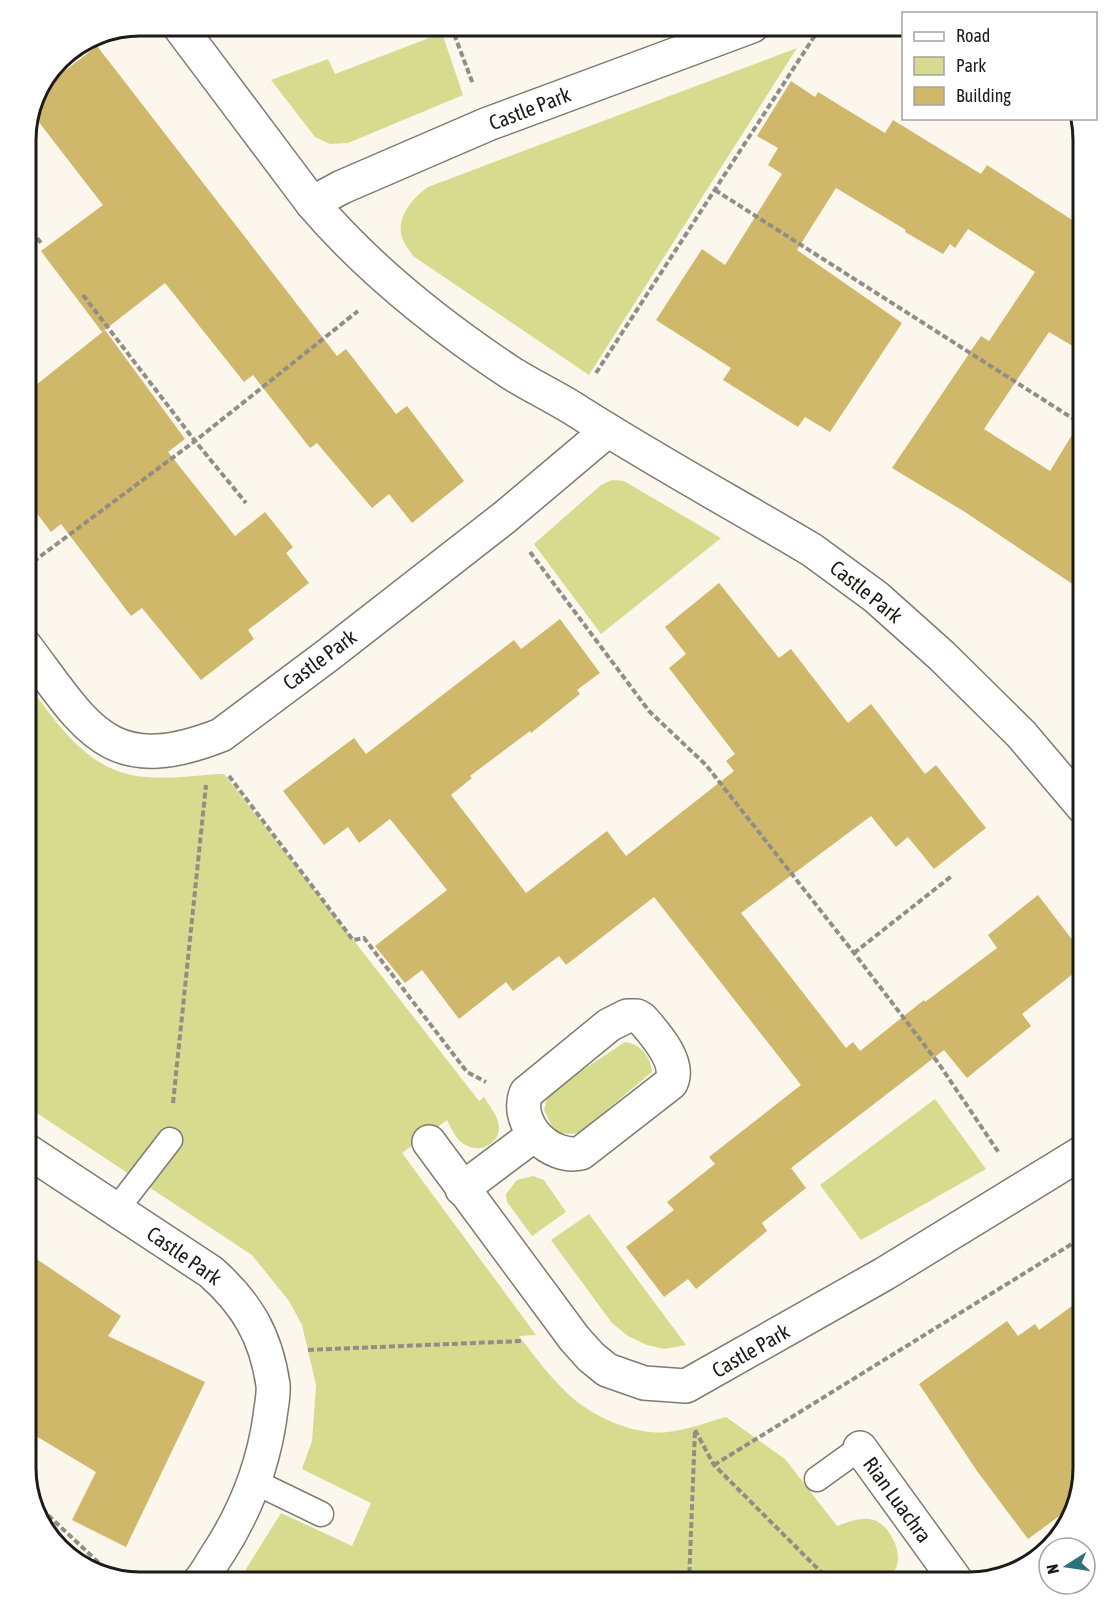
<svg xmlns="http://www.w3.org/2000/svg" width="1109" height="1608" font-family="'Asap Condensed',sans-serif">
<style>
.green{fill:#d6db8d}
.building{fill:#d0b86b}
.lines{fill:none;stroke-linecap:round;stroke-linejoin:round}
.service-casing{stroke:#7e7b71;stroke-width:27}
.minor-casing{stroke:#7e7b71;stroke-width:36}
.path{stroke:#918e87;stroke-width:4;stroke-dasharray:6 3;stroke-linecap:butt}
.service{stroke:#fff;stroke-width:24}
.minor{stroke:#fff;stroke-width:33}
.labels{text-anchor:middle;stroke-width:4.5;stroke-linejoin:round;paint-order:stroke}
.street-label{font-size:21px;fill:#1d1b18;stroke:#fff}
.rim{fill:none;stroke:#1d1b18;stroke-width:3}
</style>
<rect width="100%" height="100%" fill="#fbf7ec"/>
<g class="green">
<path d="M 442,33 L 463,95 L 348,143 L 330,144 L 315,137 L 271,80 L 328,59 L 335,74 Z"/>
<path d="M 797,48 L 589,375 L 413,256 C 410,251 405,245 403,240 C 394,220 412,198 428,187 Z"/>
<path d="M 612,480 L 624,481 L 721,538 L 601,634 L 534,544 L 601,485 Z"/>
<path d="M 26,682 C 55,720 82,764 131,775 C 161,781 195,775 224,774 L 479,1101 L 484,1097 C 490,1107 498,1116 499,1127 C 500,1142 481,1153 468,1146 C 457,1142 452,1130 447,1120 L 402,1153 L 536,1335 L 519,1336 C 535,1357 551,1378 570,1396 C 594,1417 635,1436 668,1432 C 687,1430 707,1422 726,1417 L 785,1459 L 837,1526 C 848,1522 862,1516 874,1520 C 890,1526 903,1552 896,1568 C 893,1573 887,1578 884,1582 L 238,1582 L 281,1513 L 352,1546 L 371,1503 L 302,1469 L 312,1441 L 316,1385 L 302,1325 L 289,1301 L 252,1255 L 26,1106 Z"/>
<path d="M 625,1042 C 640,1044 651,1056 652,1072 L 579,1133 C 555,1136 554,1130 544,1110 L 547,1098 L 554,1089 Z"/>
<path d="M 935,1099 L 986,1169 L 861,1240 L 820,1185 Z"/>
<path d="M 533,1176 L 544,1180 L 566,1212 L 532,1236 L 507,1202 L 506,1194 L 517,1180 Z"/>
<path d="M 589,1214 L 686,1345 L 664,1349 L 647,1345 L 628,1336 L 612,1323 L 551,1240 Z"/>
</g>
<g class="building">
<path d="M 97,46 L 337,356 L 346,349 L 396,414 L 407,406 L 464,481 L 412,523 L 389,494 L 372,508 L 317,443 L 310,448 L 253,375 L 244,382 L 165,283 L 102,332 L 41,251 L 103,205 L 31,112 L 36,93 Z"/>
<path d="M 791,81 L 815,97 L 818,92 L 885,133 L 893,120 L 981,174 L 987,165 L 1083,227 L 1083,352 L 1049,332 L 984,429 L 1050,471 L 1083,417 L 1083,591 L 965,512 L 892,468 L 981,336 L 989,341 L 1035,272 L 968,229 L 955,248 L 950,244 L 943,254 L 905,232 L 906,230 L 836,188 L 797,250 L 902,323 L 830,432 L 805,417 L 798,427 L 723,380 L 731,368 L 656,320 L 702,249 L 725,265 L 782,174 L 768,165 L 778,148 L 757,136 Z"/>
<path d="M 105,330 L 185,439 L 168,452 L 235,536 L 265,512 L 293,547 L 286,553 L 309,583 L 248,630 L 254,639 L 201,680 L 142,608 L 131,616 L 61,524 L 51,532 L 26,499 L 26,393 Z"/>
<path d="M 719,583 L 779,658 L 791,649 L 848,723 L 871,704 L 925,774 L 936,765 L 986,828 L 934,869 L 908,837 L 896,847 L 871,816 L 741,913 L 846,1048 L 853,1042 L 860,1051 L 924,1000 L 925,1002 L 997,948 L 988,935 L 1038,895 L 1083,954 L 1083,966 L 1022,1014 L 1031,1026 L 967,1078 L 944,1050 L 791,1168 L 806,1188 L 762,1223 L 767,1231 L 696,1289 L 688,1279 L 664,1297 L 626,1247 L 674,1210 L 667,1202 L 715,1164 L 709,1157 L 801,1085 L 654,897 L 566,965 L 559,956 L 513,991 L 506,982 L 459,1019 L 422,970 L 405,983 L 375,946 L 447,890 L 390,819 L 359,843 L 348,827 L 324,845 L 283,791 L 354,738 L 366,754 L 514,640 L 521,649 L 560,619 L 600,673 L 577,690 L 580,694 L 531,733 L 530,731 L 470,776 L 472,778 L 451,795 L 526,893 L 607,831 L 626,856 L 734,771 L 726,761 L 735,754 L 669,668 L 686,654 L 665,627 Z"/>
<path d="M 26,1252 L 121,1316 L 108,1336 L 205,1382 L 126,1547 L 72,1520 L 96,1472 L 26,1430 Z"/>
<path d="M 1083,1298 L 1083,1469 L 1073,1506 L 1028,1539 L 977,1471 L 919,1384 L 1007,1321 L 1018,1336 L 1035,1324 L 1039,1330 Z"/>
</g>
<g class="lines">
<g class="service-casing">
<g id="service">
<path d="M 116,1210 L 170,1140"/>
<path d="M 817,1479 L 860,1448"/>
<path d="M 255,1482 L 321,1514"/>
</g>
</g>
<g class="minor-casing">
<g id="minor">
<path d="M 179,26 L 312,203 C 369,270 437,324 511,373 C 532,386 553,396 574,409 C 652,459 733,503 812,550 L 876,597 L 942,656 L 1021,734 L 1083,807"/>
<path d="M 312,203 L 342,187 L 488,124 L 752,26"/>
<path d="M 26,647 C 87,728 109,779 221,735 L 328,655 L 505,517 L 607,431"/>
<path d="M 627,1016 L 637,1016 L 642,1019 C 655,1034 681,1062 671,1083 L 581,1153 C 551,1160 514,1125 526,1093 L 609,1025 Z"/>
<path d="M 429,1142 L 574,1338 L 591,1357 L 607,1370 L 644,1383 L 686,1386 L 884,1274 L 1083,1152"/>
<path d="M 26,1150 L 211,1272 C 247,1304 266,1336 273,1385 C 274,1395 271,1407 270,1417 C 263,1466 246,1510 219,1552 C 212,1562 207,1573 199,1582"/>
<path d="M 462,1189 L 534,1135"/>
<path d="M 860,1448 L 957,1582"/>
</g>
</g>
<g class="path">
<path d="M 451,26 L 473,84"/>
<path d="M 57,63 L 74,50"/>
<path d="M 715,190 L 1083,425"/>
<path d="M 26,224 L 41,243"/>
<path d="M 83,295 L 195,441 L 246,503"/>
<path d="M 596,373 L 821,26"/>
<path d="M 530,552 L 649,711 L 706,765 L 854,953 L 939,1064 L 999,1153"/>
<path d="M 26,567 L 195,441 L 358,311"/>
<path d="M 229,776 L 353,940 L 364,938 L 467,1072 L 486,1082"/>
<path d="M 854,953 L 953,875"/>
<path d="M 173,1103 L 206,785"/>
<path d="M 308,1350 L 523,1341"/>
<path d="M 26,1419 L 34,1408"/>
<path d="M 695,1430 L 714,1465 L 831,1582"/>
<path d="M 714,1465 L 1083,1237"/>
<path d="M 35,1503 L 113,1576"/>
<path d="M 689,1582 L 695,1431"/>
</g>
<use href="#service" class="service"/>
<use href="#minor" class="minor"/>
</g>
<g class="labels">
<g class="street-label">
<text transform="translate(530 109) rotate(-21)" y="7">Castle Park</text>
<text transform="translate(866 592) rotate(39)" y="7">Castle Park</text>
<text transform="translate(320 660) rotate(-37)" y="7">Castle Park</text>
<text transform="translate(184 1256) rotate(35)" y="7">Castle Park</text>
<text transform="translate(751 1351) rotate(-30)" y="7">Castle Park</text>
<text transform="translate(897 1500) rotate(54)" y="7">Rian Luachra</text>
</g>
</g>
<path d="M0 0H1109V1608H0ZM140 36H969A104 104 0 0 1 1073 140V1468A104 104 0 0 1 969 1572H140A104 104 0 0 1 36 1468V140A104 104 0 0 1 140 36Z" fill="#fff" fill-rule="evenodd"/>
<path class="rim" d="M140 36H969A104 104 0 0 1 1073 140V1468A104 104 0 0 1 969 1572H140A104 104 0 0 1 36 1468V140A104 104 0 0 1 140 36Z"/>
<rect x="902" y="12" width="195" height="108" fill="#ffffff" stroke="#a5a4a3" stroke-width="1.5"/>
<rect x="914" y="32" width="30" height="9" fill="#ffffff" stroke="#a5a4a3" stroke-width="1.5"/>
<text x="956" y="42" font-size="18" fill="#1d1b18">Road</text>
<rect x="914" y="57" width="30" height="18" fill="#d6db8d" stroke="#a5a4a3" stroke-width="1.5"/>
<text x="956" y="72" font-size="18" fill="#1d1b18">Park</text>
<rect x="914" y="87" width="30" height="18" fill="#d0b86b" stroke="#a5a4a3" stroke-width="1.5"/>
<text x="956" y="102" font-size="18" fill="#1d1b18">Building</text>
<g transform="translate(1067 1566) rotate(258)"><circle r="28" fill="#ffffff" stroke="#a5a4a3" stroke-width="1.5"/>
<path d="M0-4.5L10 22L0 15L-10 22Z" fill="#2c737e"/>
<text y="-9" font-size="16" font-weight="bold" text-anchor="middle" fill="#1d1b18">N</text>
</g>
</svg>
